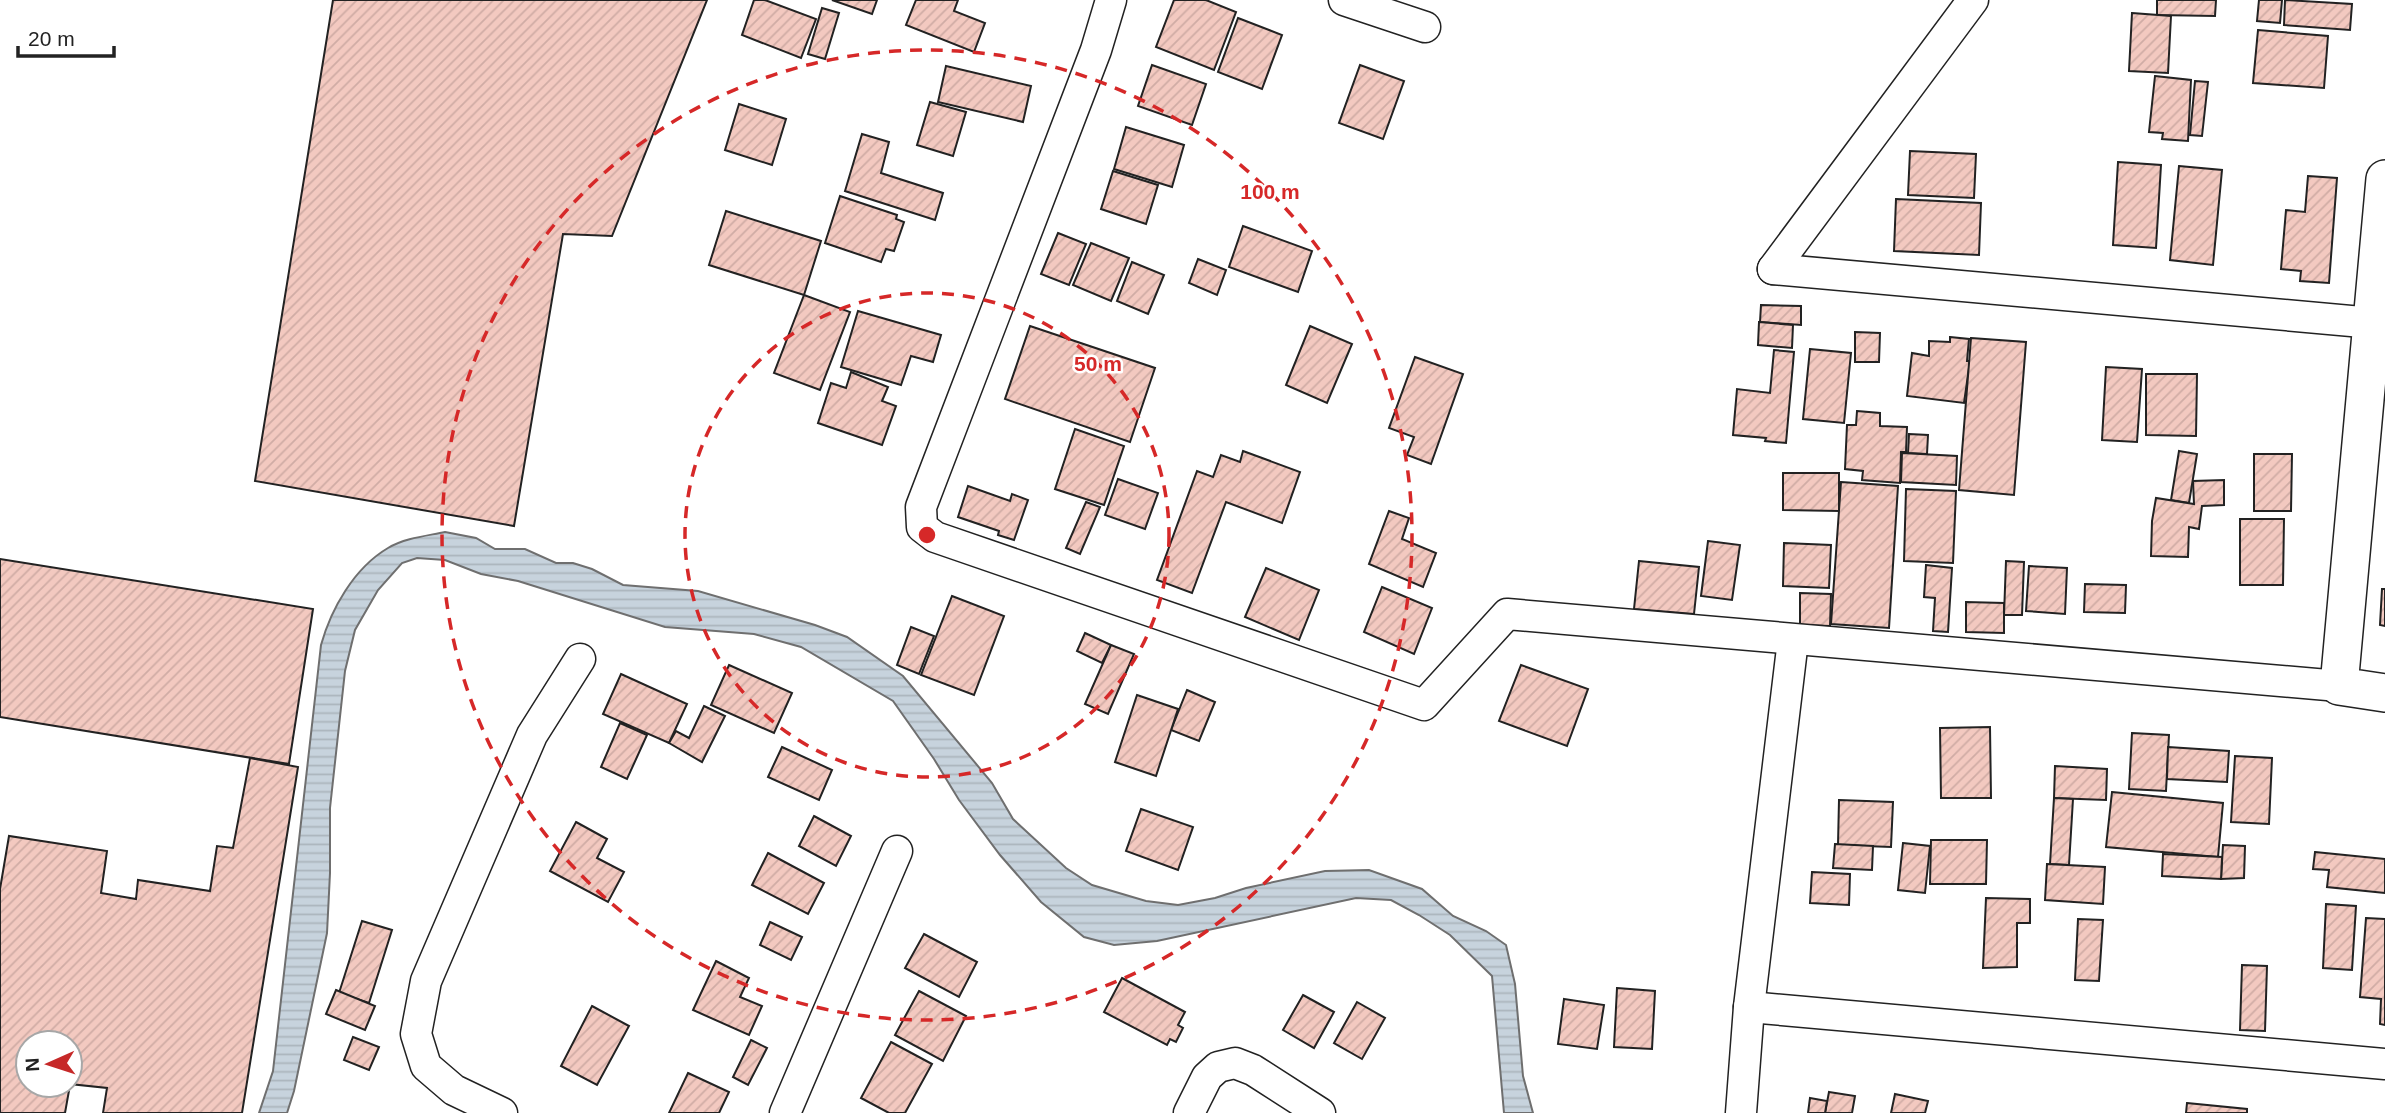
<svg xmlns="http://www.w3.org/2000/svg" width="2385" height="1113" font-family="Arial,sans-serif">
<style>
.water{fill:url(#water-rules);stroke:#6f6f6f;stroke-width:2}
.building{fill:url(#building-hatch);stroke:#222;stroke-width:2}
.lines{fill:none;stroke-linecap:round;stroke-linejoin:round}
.minor-casing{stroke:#222;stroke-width:33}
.tertiary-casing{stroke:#222;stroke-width:40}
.minor{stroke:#fff;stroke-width:30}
.tertiary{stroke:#fff;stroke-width:37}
.ring{fill:none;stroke:#d62828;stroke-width:3.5;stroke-dasharray:12 9}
.centre{fill:#d62828;stroke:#fff;stroke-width:3.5}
.ring-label{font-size:21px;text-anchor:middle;font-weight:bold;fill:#d62828;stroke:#fff;stroke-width:5;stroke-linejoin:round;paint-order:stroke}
</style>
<defs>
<pattern id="water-rules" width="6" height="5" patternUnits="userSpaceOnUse" patternTransform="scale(1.75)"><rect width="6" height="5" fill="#c7d3dd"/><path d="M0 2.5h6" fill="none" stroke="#abb5bd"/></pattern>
<pattern id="building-hatch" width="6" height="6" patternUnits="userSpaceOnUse" patternTransform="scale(1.75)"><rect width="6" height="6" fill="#f3c9c0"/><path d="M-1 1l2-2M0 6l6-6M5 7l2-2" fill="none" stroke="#d0aca5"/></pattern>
</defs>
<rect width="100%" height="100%" fill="#fff"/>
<path class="water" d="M 445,532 L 476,538 L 495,549 L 525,549 L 556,563 L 573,563 L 592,569 L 623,585 L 698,591 L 815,625 L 847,637 L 903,676 L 992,783 L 1013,819 L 1066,868 L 1092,885 L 1146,901 L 1178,905 L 1215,898 L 1246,888 L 1325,871 L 1369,870 L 1422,889 L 1453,916 L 1486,931 L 1506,945 L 1515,984 L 1523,1076 L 1533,1113 L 1504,1113 L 1492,976 L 1450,935 L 1419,915 L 1391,900 L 1356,898 L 1157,941 L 1114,945 L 1084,937 L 1041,902 L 1000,855 L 959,800 L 934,759 L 893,701 L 801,647 L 754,634 L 665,627 L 518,581 L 481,574 L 445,560 L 417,558 L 402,563 L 378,590 L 355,630 L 345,671 L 330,808 L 330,873 L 327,933 L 294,1091 L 287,1113 L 259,1113 L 273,1071 L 321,645 C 331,609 354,568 388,548 C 405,538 426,536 445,532 Z"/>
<g class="building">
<path d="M 333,0 L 707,0 L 612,236 L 563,234 L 514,526 L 255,481 Z"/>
<path d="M 754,0 L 765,0 L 816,19 L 801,58 L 742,35 Z"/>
<path d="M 832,0 L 877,0 L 872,14 Z"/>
<path d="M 916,0 L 958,0 L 954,11 L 985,23 L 974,52 L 906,25 Z"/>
<path d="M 1174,0 L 1206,0 L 1236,12 L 1214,70 L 1156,47 Z"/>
<path d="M 2157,0 L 2216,0 L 2215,16 L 2157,15 Z"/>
<path d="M 2259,0 L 2282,0 L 2280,23 L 2257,21 Z"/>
<path d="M 2285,0 L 2352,4 L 2350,30 L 2284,25 Z"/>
<path d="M 822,8 L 839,13 L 825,59 L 808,54 Z"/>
<path d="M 2132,13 L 2171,16 L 2168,73 L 2129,71 Z"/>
<path d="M 1238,18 L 1282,35 L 1262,89 L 1218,72 Z"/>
<path d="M 2258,30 L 2328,36 L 2324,88 L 2253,83 Z"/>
<path d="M 1152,65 L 1206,84 L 1192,125 L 1138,106 Z"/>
<path d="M 1360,65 L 1404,81 L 1383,139 L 1339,123 Z"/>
<path d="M 946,66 L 1031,86 L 1023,122 L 938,102 Z"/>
<path d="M 2155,76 L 2191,80 L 2188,141 L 2162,139 L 2163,133 L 2149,132 Z"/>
<path d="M 2195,81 L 2208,82 L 2202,136 L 2190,135 Z"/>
<path d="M 930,102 L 966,112 L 953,156 L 917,145 Z"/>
<path d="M 739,104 L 786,119 L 772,165 L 725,150 Z"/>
<path d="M 1126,127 L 1184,145 L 1172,187 L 1114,169 Z"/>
<path d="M 862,134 L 889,142 L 881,173 L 943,193 L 935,220 L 845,191 Z"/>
<path d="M 1910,151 L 1976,154 L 1974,198 L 1908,195 Z"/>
<path d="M 2118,162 L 2161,165 L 2156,248 L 2113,245 Z"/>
<path d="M 2179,166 L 2222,170 L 2213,265 L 2170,260 Z"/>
<path d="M 1113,171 L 1158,185 L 1146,224 L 1101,209 Z"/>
<path d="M 2308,176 L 2337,178 L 2329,283 L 2300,281 L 2301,271 L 2281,269 L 2286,210 L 2305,212 Z"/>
<path d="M 840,196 L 897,215 L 896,219 L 904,222 L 894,251 L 886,249 L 881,262 L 825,243 Z"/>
<path d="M 1896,199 L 1981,203 L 1979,255 L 1894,251 Z"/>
<path d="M 726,211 L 821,241 L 804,295 L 709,265 Z"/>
<path d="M 1243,226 L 1312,251 L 1298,292 L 1229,267 Z"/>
<path d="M 1058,233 L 1086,244 L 1069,285 L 1041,274 Z"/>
<path d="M 1091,243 L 1129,258 L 1111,301 L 1073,285 Z"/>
<path d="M 1198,259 L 1226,270 L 1217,295 L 1189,283 Z"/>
<path d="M 1132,262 L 1164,275 L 1148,314 L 1117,301 Z"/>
<path d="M 804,295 L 850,312 L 820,390 L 774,373 Z"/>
<path d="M 1761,305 L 1801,306 L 1801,325 L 1760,322 Z"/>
<path d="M 858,311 L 941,335 L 933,362 L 911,356 L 901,385 L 841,367 Z"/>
<path d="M 1759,322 L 1793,325 L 1792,348 L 1758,345 Z"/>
<path d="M 1030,326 L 1155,368 L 1130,442 L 1005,399 Z"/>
<path d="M 1310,326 L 1352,344 L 1327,403 L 1286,385 Z"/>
<path d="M 1855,332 L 1880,333 L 1879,362 L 1855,362 Z"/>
<path d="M 1950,337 L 1969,339 L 1967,361 L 1970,361 L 1964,403 L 1907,396 L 1912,353 L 1929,356 L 1929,341 L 1950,342 Z"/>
<path d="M 1971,338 L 2026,342 L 2014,495 L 1959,490 Z"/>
<path d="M 1810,349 L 1851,353 L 1844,423 L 1803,419 Z"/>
<path d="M 1774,350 L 1794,352 L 1786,443 L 1765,441 L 1766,438 L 1733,435 L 1737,389 L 1770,393 Z"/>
<path d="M 1415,357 L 1463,374 L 1431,464 L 1407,455 L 1414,437 L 1389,428 Z"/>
<path d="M 2106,367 L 2142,369 L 2137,442 L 2102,440 Z"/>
<path d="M 851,372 L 888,387 L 882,401 L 896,406 L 882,445 L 818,423 L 831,383 L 846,388 Z"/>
<path d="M 2146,374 L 2197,374 L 2196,436 L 2146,435 Z"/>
<path d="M 1857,411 L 1880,413 L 1880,426 L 1907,427 L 1906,452 L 1901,452 L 1900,483 L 1862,480 L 1863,471 L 1845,469 L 1847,425 L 1856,425 Z"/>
<path d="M 1075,429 L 1124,446 L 1104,505 L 1055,489 Z"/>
<path d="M 1909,434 L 1928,435 L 1927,454 L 1908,453 Z"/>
<path d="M 1243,451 L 1300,472 L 1282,523 L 1226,502 L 1192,593 L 1157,580 L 1197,471 L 1213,477 L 1221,455 L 1240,462 Z"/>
<path d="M 2179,451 L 2197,454 L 2189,503 L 2171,500 Z"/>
<path d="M 1902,453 L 1957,456 L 1956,485 L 1901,482 Z"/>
<path d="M 2254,454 L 2292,454 L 2291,511 L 2254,511 Z"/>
<path d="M 1783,473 L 1839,473 L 1839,511 L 1783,510 Z"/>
<path d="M 1118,479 L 1158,493 L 1145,529 L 1105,515 Z"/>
<path d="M 2224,480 L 2224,505 L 2202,506 L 2199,529 L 2189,527 L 2188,557 L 2151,556 L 2152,521 L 2156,498 L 2194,504 L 2193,481 Z"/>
<path d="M 1841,482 L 1898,486 L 1889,628 L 1831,624 Z"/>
<path d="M 968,486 L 1010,501 L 1012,494 L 1028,500 L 1014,540 L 998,535 L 999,531 L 958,517 Z"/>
<path d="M 1906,489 L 1956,491 L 1953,563 L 1904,561 Z"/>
<path d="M 1086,502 L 1100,507 L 1080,554 L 1066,548 Z"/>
<path d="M 1389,511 L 1409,518 L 1402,539 L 1436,553 L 1423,587 L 1369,564 Z"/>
<path d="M 2240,519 L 2284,519 L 2283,585 L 2240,585 Z"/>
<path d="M 1708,541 L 1740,545 L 1732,600 L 1701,596 Z"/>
<path d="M 1784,543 L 1831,545 L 1829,588 L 1783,586 Z"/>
<path d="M 0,559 L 313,609 L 289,764 L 0,717 Z"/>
<path d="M 1639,561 L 1699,567 L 1694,614 L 1634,609 Z"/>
<path d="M 2006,561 L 2024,562 L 2022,615 L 2004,615 Z"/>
<path d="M 1926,565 L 1952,568 L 1948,632 L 1933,631 L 1935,598 L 1924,597 Z"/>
<path d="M 2029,566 L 2067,568 L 2065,614 L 2026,611 Z"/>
<path d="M 1266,568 L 1319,590 L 1299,640 L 1245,617 Z"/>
<path d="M 2085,584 L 2126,585 L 2125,613 L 2084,612 Z"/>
<path d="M 1382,587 L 1432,608 L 1414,654 L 1364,632 Z"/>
<path d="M 2382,589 L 2385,589 L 2385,626 L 2380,625 Z"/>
<path d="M 1800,593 L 1831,594 L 1830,626 L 1800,625 Z"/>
<path d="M 952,596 L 1004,616 L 974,695 L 921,675 Z"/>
<path d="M 1966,602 L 2004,603 L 2004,633 L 1966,632 Z"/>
<path d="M 911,627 L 934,636 L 919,674 L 897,665 Z"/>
<path d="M 1085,633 L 1111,645 L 1102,663 L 1077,651 Z"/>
<path d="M 1111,645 L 1134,654 L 1108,714 L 1085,704 Z"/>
<path d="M 729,665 L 792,693 L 774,733 L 711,705 Z"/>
<path d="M 1521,665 L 1588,689 L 1567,746 L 1499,721 Z"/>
<path d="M 621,674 L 687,704 L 669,743 L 603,714 Z"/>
<path d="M 1187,690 L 1215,702 L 1199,741 L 1171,730 Z"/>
<path d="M 1137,695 L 1178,709 L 1156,776 L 1115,762 Z"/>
<path d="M 704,706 L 725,716 L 702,762 L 669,743 L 676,731 L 689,738 Z"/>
<path d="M 620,723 L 647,735 L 627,779 L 601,767 Z"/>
<path d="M 1990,727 L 1991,798 L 1941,798 L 1940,728 Z"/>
<path d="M 2132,733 L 2169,735 L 2166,791 L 2129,789 Z"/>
<path d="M 782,747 L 832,770 L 819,800 L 768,777 Z"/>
<path d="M 2168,747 L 2229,751 L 2227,782 L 2167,779 Z"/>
<path d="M 2235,756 L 2272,758 L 2269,824 L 2231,822 Z"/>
<path d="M 250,758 L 298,767 L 242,1113 L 103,1113 L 107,1088 L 70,1084 L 70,1043 L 28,1043 L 28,1085 L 70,1085 L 65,1113 L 0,1113 L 0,889 L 9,836 L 107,851 L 101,893 L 136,899 L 138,880 L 210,891 L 217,846 L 233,848 Z"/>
<path d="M 2055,766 L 2107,769 L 2106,800 L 2054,798 Z"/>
<path d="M 2112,792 L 2223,803 L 2218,857 L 2106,847 Z"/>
<path d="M 2054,798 L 2073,799 L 2069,865 L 2050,864 Z"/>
<path d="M 1839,800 L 1893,802 L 1891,847 L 1838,845 Z"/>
<path d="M 1141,809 L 1193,827 L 1178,870 L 1126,851 Z"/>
<path d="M 814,816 L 851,836 L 836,866 L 799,846 Z"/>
<path d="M 576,822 L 607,839 L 597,858 L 624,872 L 608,902 L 550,871 Z"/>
<path d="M 1931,840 L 1987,840 L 1986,884 L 1930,884 Z"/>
<path d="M 1903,843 L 1930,846 L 1925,893 L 1898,890 Z"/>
<path d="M 1835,844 L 1873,846 L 1872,870 L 1833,868 Z"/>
<path d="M 2223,845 L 2245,846 L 2244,878 L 2221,879 Z"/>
<path d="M 2315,852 L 2385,859 L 2385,893 L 2327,887 L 2329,870 L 2313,869 Z"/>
<path d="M 768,853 L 824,883 L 808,914 L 752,885 Z"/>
<path d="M 2163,854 L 2222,857 L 2221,879 L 2162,876 Z"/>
<path d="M 2047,864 L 2105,867 L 2103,904 L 2045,900 Z"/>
<path d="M 1812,872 L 1850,874 L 1849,905 L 1810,903 Z"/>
<path d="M 1986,898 L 2030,899 L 2030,923 L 2017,923 L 2017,967 L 1983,968 Z"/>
<path d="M 2326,904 L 2356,906 L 2352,970 L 2323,968 Z"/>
<path d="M 2366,918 L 2385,919 L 2385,1025 L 2380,1024 L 2381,999 L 2360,997 Z"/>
<path d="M 2078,919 L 2103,920 L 2099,981 L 2075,980 Z"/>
<path d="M 362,921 L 392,930 L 369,1003 L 339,993 Z"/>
<path d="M 770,922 L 802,937 L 791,960 L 760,945 Z"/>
<path d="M 924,934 L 977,962 L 959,997 L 905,968 Z"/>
<path d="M 716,961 L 749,978 L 740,997 L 762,1006 L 749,1035 L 693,1010 Z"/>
<path d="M 2242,965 L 2267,966 L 2265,1031 L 2240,1030 Z"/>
<path d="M 1122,978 L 1185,1012 L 1178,1025 L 1183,1028 L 1176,1042 L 1170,1039 L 1167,1045 L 1104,1012 Z"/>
<path d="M 1617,988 L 1655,991 L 1652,1049 L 1614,1047 Z"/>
<path d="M 336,990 L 375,1006 L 365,1030 L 326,1014 Z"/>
<path d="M 919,991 L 966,1016 L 943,1061 L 895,1035 Z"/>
<path d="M 1303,995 L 1334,1012 L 1314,1048 L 1283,1030 Z"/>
<path d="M 1564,999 L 1604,1005 L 1597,1049 L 1558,1044 Z"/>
<path d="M 1357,1002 L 1385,1018 L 1362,1059 L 1334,1043 Z"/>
<path d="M 592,1006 L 629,1026 L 597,1085 L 561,1066 Z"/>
<path d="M 353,1037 L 379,1047 L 369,1070 L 344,1060 Z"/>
<path d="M 751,1040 L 767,1048 L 748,1085 L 733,1077 Z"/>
<path d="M 891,1042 L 932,1064 L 905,1113 L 889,1113 L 861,1098 Z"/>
<path d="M 688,1073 L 729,1092 L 719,1113 L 669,1113 Z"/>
<path d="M 1829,1092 L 1855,1096 L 1852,1113 L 1825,1113 Z"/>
<path d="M 1895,1094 L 1928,1101 L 1925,1113 L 1891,1113 Z"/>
<path d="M 1810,1098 L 1827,1101 L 1825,1113 L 1808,1113 Z"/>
<path d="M 2187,1103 L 2247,1109 L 2247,1113 L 2186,1113 Z"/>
</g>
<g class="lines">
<g class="minor-casing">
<g id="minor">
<path d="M 1111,0 L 1096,50 L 921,507 L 922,527 L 935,537 L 1424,705 L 1507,614 L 2339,686"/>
<path d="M 1344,0 L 1425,27"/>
<path d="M 1773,269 L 2385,324"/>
<path d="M 1773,269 L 1973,0"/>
<path d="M 1749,1007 L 2385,1064"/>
<path d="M 502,1113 L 454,1090 L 426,1066 L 416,1034 L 426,981 L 532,735 L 580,659"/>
<path d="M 785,1113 L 897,851"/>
<path d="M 1189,1113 L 1207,1077 L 1218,1067 L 1235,1063 L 1253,1070 L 1320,1113"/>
<path d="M 1741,1113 L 1749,1007 L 1793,640"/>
</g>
</g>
<g class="tertiary-casing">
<path id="tertiary" d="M 2385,179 L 2339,686 L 2385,693"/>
</g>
<use href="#minor" class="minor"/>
<use href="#tertiary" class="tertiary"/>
</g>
<g class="ring">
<circle cx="927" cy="535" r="242"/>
<circle cx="927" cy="535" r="485"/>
</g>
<circle cx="927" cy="535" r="10" class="centre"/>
<g class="ring-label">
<text x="1270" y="199">100 m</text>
<text x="1098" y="371">50 m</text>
</g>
<g transform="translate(49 1064) rotate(267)"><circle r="33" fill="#ffffff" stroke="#a7a7a7" stroke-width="2"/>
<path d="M0-5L12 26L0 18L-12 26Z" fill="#c62828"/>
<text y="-10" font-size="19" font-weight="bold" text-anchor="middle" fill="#222222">N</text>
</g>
<path d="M18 46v10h96v-10" fill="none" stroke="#222222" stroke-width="3.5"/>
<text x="28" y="46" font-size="21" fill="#222222" stroke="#ffffff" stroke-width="5" paint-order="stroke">20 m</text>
</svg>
